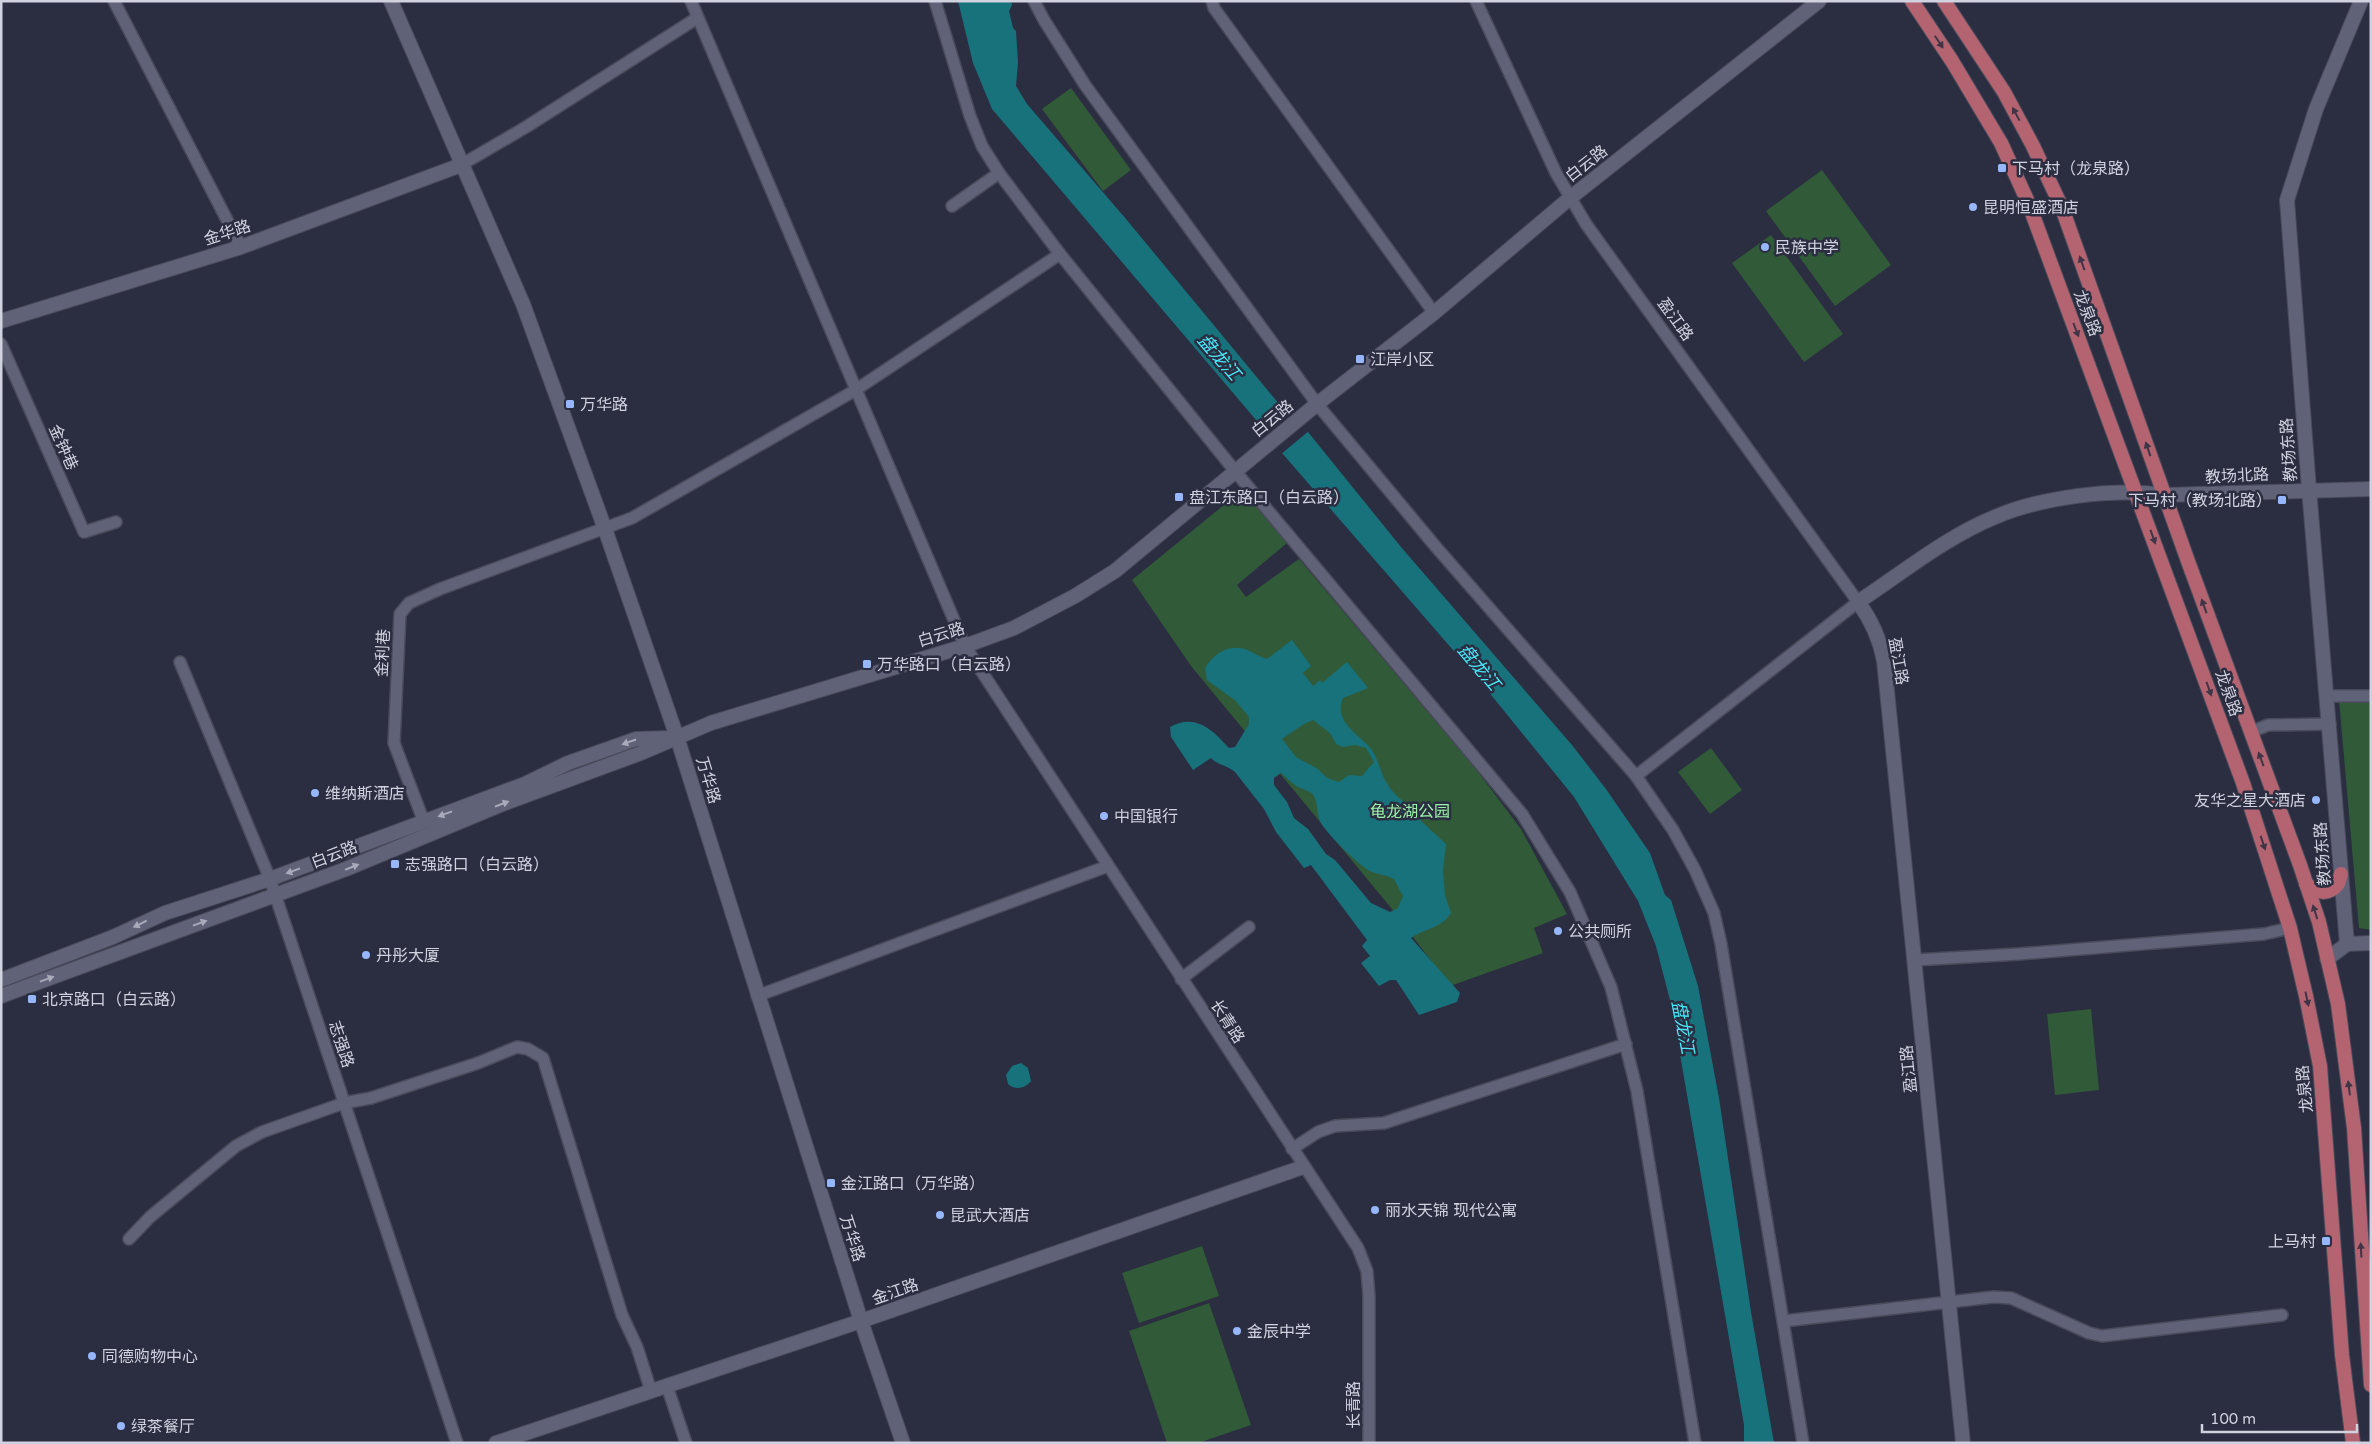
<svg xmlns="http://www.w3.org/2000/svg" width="2372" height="1444" font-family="'Varela Round','Noto Sans SC',sans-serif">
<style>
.green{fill:#315a38}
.water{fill:#17727c;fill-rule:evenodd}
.pier{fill:#2b2d40}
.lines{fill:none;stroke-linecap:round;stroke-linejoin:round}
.minor-casing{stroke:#494a5a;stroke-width:14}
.tertiary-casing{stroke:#494a5a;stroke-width:16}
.secondary-casing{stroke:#494a5a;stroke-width:16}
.primary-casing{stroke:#494a5a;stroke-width:16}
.minor{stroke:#606278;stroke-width:11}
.tertiary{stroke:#606278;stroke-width:14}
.secondary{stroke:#606278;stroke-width:14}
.primary{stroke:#b36470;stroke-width:14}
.oneway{fill:#3f3547}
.oneway2{fill:#a9abbb}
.poi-dot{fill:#96b6fd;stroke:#2b2d40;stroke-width:2}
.labels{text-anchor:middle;stroke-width:5;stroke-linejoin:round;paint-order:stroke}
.street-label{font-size:16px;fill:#d0d2df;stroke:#2b2d40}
.poi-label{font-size:16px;fill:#d0d2df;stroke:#2b2d40;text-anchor:start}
.park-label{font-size:16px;fill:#9af1a8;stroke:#2b2d40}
.water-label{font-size:18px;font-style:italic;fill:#47e8f9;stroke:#2b2d40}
</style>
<rect width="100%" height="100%" fill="#2b2d40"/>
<g class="green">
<path d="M 1071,88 L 1131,170 L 1103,191 L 1042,109 Z"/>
<path d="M 1822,170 L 1891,265 L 1835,306 L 1766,211 Z"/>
<path d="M 1771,235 L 1843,334 L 1804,362 L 1732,263 Z"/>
<path d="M 1252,499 L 1287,543 L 1237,585 L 1246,597 L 1299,559 L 1475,768 L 1521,829 L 1567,914 L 1534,928 L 1543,953 L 1450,986 L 1392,909 L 1191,666 L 1132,580 L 1230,500 Z"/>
<path d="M 2339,700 L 2371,701 L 2371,930 L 2359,928 Z"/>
<path d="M 1711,748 L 1742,790 L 1710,814 L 1678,772 Z"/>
<path d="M 2091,1009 L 2099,1090 L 2055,1095 L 2047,1014 Z"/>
<path d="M 1202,1246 L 1219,1296 L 1139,1323 L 1122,1273 Z"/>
<path d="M 1209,1303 L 1251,1425 L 1198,1443 L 1167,1443 L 1129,1331 Z"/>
</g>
<g class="water">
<path d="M 958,1 L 1011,1 L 1012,5 L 1009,11 L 1013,28 L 1016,31 L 1018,62 L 1016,86 L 1027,104 L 1126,219 L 1284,410 L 1308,432 L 1401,547 L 1572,745 L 1606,789 L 1650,853 L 1665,895 L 1671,900 L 1698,986 L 1719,1098 L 1751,1312 L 1774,1443 L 1744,1443 L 1744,1425 L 1672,1008 L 1656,946 L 1638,901 L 1574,797 L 1479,680 L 1282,453 L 1262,427 L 992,109 L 973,63 Z"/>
<path d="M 1292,640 L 1311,666 L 1303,673 L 1313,686 L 1320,680 L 1322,683 L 1347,662 L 1368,688 L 1343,698 C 1333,722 1358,733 1371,749 C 1377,757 1380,769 1384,778 C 1391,793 1403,802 1417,811 L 1419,819 L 1446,844 L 1443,870 L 1445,895 L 1451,913 C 1441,929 1425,928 1411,938 L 1460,993 L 1457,1002 L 1419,1015 L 1396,980 L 1390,980 L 1379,986 L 1361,963 L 1370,956 L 1362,946 L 1367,940 L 1311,865 L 1304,868 L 1276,832 L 1264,809 L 1235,772 C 1227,765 1217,765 1211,758 L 1193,770 L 1171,737 L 1170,727 C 1195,713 1212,729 1229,748 L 1235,747 L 1249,724 L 1249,717 L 1236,701 L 1207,680 L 1205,668 C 1214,654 1227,644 1245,649 C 1253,652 1259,657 1267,659 ZM 1313,720 L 1330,733 L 1336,744 L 1343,747 L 1355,745 L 1366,748 L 1374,762 L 1362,776 L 1349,775 L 1339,782 L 1327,778 L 1318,769 L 1296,757 L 1282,739 L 1304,724 ZM 1281,773 L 1296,786 L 1312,793 C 1319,803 1316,814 1321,823 C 1328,835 1360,867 1372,872 C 1380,875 1387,875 1394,879 L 1403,896 L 1398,908 L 1390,912 L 1371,903 L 1335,860 L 1326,854 L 1308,829 L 1294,818 L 1287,802 L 1274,785 L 1274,778 Z"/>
<path d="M 1021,1063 L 1028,1068 L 1031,1081 C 1026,1088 1015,1091 1008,1084 L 1006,1075 L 1012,1066 Z"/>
</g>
<path class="pier" d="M 1286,408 L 1310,430 L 1280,455 L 1260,429 Z"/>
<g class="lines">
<g class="minor-casing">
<g id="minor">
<path d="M 114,1 L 241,247"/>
<path d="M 691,1 L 965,646 L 1358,1248 L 1367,1271 L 1369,1296 L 1369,1443"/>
<path d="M 935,1 L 970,116 L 982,146 L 999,173 L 1060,254 L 1235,471 L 1522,814 L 1570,892 L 1611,987 L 1637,1091 L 1695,1443"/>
<path d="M 1034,1 L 1044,20 L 1085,85 L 1317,404 L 1436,547 L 1636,776 L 1673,830 L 1695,870 L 1714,913 L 1721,944 L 1803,1443"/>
<path d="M 1212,1 L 1214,8 L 1434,313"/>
<path d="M 1476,1 L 1556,173 L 1586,224 L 1858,602 L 1636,776"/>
<path d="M 461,165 L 526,127 L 697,18"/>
<path d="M 952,206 L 999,173"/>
<path d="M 1,344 L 84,532 L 116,522"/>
<path d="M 180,662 L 270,879 L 457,1443"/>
<path d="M 2327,696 L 2371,696"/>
<path d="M 2251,732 L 2268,725 L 2330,724"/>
<path d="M 424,822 L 394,743 L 400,614 L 409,603 L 440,589 L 632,518 L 854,391 L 1060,254"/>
<path d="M 1915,960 L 2019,954 L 2264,934 L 2290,928"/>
<path d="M 1181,979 L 1249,927"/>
<path d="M 757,996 L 1108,866"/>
<path d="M 1292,1149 L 1318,1132 L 1335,1126 L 1384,1123 L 1626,1044"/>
<path d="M 129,1239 L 150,1217 L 236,1146 L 262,1132 L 344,1103 L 371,1098 L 478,1063 L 517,1047 L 528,1049 L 543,1058 L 622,1315 L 637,1347 L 651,1391"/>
<path d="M 1784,1321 L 1993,1297 L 2011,1298 L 2089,1333 L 2102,1336 L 2282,1315"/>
<path d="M 667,1386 L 686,1443"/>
</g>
</g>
<g class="tertiary-casing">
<g id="tertiary">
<path d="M 391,1 L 523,304 L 605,529 L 677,737 L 861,1321 L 903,1443"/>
<path d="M 1,321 L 241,247 L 461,165"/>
<path d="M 2347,944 L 2309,489 L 2287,200 L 2316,109 L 2361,1"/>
<path d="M 2347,944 L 2371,943"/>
<path d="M 2327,959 L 2347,944"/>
<path d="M 496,1443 L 861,1321 L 1303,1167"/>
<path d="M 1963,1443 L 1884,661 C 1880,639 1872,621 1858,602 C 1902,573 1946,537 1995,517 C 2042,497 2113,488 2164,495 L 2371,489"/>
</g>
</g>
<g class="secondary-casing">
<g id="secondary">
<path d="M 1,980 L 113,937 L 165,913 L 270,879 L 525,784 L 568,763 L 636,739 L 669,738"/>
<path d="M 1,996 L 346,869 L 500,805 L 641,753 L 711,723 L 965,646 L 1014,628 L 1075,596 L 1115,571 L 1317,404 L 1434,313 L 1570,198 L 1819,1"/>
</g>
</g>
<g class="primary-casing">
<g id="primary">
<path d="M 1912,1 L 1952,61 L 2001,143 L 2028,202 L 2243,783 L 2290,928 L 2306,996 L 2320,1066 L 2342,1355 L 2353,1443"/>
<path d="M 1944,1 L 2004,92 L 2033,146 L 2062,208 L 2189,564 L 2300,865 L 2319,922 L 2338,1004 L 2354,1128 L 2371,1385"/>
<path d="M 2306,884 C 2317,893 2328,896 2338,884 L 2341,874"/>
</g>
</g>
<use href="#minor" class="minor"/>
<use href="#tertiary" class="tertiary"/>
<use href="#secondary" class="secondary"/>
<use href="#primary" class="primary"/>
</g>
<defs><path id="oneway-solid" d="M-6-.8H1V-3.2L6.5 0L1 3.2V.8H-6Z" transform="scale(1.25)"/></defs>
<g class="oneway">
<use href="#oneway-solid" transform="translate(1939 42) rotate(56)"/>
<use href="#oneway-solid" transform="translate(2016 114) rotate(-118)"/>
<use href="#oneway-solid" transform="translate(2082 263) rotate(-110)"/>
<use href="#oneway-solid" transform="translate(2076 330) rotate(69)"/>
<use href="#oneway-solid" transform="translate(2148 449) rotate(-109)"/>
<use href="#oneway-solid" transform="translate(2153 537) rotate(70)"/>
<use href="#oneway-solid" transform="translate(2204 606) rotate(-110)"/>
<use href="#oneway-solid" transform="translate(2209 689) rotate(70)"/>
<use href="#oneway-solid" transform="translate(2261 759) rotate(-110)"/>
<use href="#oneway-solid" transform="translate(2263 843) rotate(72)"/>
<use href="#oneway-solid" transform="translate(2315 912) rotate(-108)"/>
<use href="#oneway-solid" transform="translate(2307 999) rotate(78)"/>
<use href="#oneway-solid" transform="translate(2349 1088) rotate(-97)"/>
<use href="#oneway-solid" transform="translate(2361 1250) rotate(-93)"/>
</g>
<g class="oneway2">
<use href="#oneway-solid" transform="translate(629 742) rotate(161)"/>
<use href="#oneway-solid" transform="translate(502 804) rotate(-21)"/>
<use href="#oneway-solid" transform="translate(445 814) rotate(160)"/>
<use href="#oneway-solid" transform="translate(352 867) rotate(-22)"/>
<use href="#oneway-solid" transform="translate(293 871) rotate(160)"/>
<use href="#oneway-solid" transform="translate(200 923) rotate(-20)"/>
<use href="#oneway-solid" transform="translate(140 924) rotate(154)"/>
<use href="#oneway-solid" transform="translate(47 979) rotate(-20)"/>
</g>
<g class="poi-dot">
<rect x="1997" y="163" width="10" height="10" rx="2.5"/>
<circle cx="1973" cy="207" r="5"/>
<circle cx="1765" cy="247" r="5"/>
<rect x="1355" y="354" width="10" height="10" rx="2.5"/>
<rect x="565" y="399" width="10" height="10" rx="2.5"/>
<rect x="1174" y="492" width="10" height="10" rx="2.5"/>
<rect x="2277" y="495" width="10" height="10" rx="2.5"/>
<rect x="862" y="659" width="10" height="10" rx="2.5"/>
<circle cx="315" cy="793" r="5"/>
<circle cx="2316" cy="800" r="5"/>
<circle cx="1104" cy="816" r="5"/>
<rect x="390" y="859" width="10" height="10" rx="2.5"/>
<circle cx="1558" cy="931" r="5"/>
<circle cx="366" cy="955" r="5"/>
<rect x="27" y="994" width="10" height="10" rx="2.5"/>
<rect x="826" y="1178" width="10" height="10" rx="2.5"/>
<circle cx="1375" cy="1210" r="5"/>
<circle cx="940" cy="1215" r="5"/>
<rect x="2321" y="1236" width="10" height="10" rx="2.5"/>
<circle cx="1237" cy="1331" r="5"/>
<circle cx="92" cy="1356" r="5"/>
<circle cx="121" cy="1426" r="5"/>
</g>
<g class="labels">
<g class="street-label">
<text transform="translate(1586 163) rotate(-38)" y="6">白云路</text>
<text transform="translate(227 232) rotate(-18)" y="6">金华路</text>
<text transform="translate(2088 313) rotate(69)" y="6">龙泉路</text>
<text transform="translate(1676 319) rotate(54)" y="6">盈江路</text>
<text transform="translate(1272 418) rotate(-39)" y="6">白云路</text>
<text transform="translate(64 447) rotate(66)" y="6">金钟巷</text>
<text transform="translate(2288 450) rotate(-94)" y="6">教场东路</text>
<text transform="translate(2237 475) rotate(-3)" y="6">教场北路</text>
<text transform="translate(941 634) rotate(-17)" y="6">白云路</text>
<text transform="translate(382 653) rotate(-87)" y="6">金利巷</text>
<text transform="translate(1899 661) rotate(80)" y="6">盈江路</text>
<text transform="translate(2229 693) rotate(70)" y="6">龙泉路</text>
<text transform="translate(709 780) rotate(73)" y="6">万华路</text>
<text transform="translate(334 854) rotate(-21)" y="6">白云路</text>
<text transform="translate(2322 854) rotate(-94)" y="6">教场东路</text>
<text transform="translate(1228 1021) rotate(57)" y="6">长青路</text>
<text transform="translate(342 1044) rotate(72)" y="6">志强路</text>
<text transform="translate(1908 1069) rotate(-96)" y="6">盈江路</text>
<text transform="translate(2304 1089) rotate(-96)" y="6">龙泉路</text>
<text transform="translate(853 1238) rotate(72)" y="6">万华路</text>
<text transform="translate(895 1291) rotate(-19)" y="6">金江路</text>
<text transform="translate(1353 1405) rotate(-90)" y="6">长青路</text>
</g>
<g class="poi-label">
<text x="2012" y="174">下马村（龙泉路）</text>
<text x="1983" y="213">昆明恒盛酒店</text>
<text x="1775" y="253">民族中学</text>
<text x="1370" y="365">江岸小区</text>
<text x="580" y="410">万华路</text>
<text x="1189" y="503">盘江东路口（白云路）</text>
<text x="2272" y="506" text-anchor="end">下马村（教场北路）</text>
<text x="877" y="670">万华路口（白云路）</text>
<text x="325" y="799">维纳斯酒店</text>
<text x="2306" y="806" text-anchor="end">友华之星大酒店</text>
<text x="1114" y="822">中国银行</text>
<text x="405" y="870">志强路口（白云路）</text>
<text x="1568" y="937">公共厕所</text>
<text x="376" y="961">丹彤大厦</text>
<text x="42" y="1005">北京路口（白云路）</text>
<text x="841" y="1189">金江路口（万华路）</text>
<text x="1385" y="1216">丽水天锦 现代公寓</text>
<text x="950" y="1221">昆武大酒店</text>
<text x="2316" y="1247" text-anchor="end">上马村</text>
<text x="1247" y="1337">金辰中学</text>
<text x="102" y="1362">同德购物中心</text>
<text x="131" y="1432">绿茶餐厅</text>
</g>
<g class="park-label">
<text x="1410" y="817">龟龙湖公园</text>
</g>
<g class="water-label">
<text transform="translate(1219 357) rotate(49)" y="6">盘龙江</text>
<text transform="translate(1479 667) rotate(50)" y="6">盘龙江</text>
<text transform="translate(1683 1027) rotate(79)" y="6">盘龙江</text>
</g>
</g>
<rect width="2372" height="1444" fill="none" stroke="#d0d2df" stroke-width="5"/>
<path d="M2202 1424v8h155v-8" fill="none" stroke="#d0d2df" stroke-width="2.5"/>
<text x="2210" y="1424" font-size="15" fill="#d0d2df" stroke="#2b2d40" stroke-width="4" paint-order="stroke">100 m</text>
</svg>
